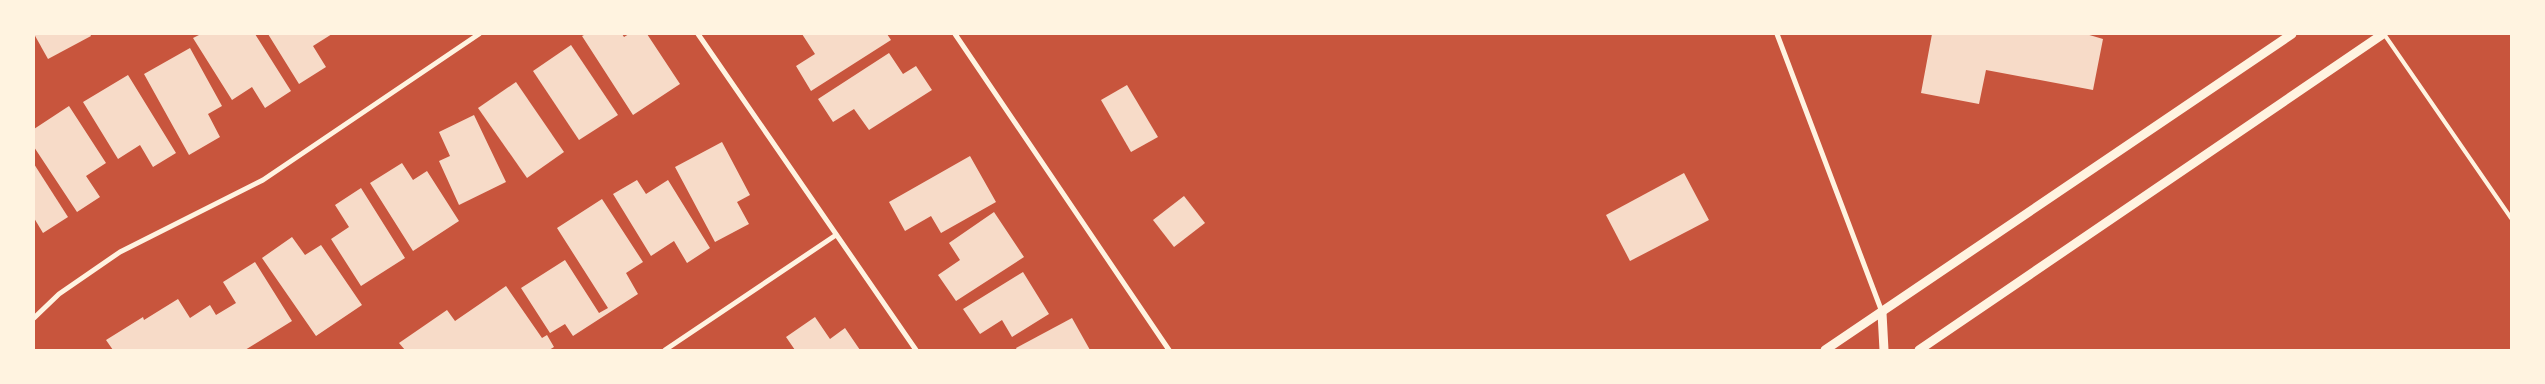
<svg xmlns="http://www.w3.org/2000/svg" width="2545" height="384" font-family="Helvetica,sans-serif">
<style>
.building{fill:#f7dbc8}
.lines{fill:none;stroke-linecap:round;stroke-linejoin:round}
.service{stroke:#fff3e0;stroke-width:4}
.minor{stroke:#fff3e0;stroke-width:5}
.tertiary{stroke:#fff3e0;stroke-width:9}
</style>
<rect width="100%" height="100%" fill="#c8553d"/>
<g class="building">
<path d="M 34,34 L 90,34 L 91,36 L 48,59 Z"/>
<path d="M 201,34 L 255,34 L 291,91 L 265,108 L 252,87 L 232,100 L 193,38 Z"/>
<path d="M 268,34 L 332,34 L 313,46 L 326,67 L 299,84 Z"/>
<path d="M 586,34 L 622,34 L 624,37 L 629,34 L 647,34 L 680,84 L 633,115 L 582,36 Z"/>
<path d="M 802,34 L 887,34 L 891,40 L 811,91 L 796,66 L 815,54 Z"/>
<path d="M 1932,34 L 2086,34 L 2103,39 L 2093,90 L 1986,70 L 1979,104 L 1921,93 Z"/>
<path d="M 571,45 L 618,115 L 579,140 L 533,71 Z"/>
<path d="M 190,48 L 222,106 L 208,114 L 220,137 L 189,155 L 144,74 Z"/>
<path d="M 889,53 L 903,74 L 916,66 L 932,90 L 869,130 L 854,109 L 833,122 L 818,99 Z"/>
<path d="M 128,75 L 176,153 L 153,167 L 140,145 L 118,159 L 83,102 Z"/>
<path d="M 516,82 L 564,152 L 527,178 L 478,108 Z"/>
<path d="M 1127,85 L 1158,137 L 1131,152 L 1101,100 Z"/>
<path d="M 69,106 L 106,163 L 86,176 L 100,197 L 77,212 L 34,147 L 34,129 Z"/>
<path d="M 474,115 L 506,182 L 459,205 L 439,161 L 450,156 L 439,132 Z"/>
<path d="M 722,142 L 750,195 L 737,202 L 749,224 L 715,242 L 675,167 Z"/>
<path d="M 970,156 L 996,202 L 941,233 L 931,216 L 905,231 L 889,202 Z"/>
<path d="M 402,163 L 413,180 L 427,171 L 459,221 L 413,251 L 370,183 Z"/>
<path d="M 34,164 L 68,217 L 43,233 L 34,218 Z"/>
<path d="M 1684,173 L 1709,220 L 1630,261 L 1606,215 Z"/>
<path d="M 637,180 L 646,194 L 668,180 L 710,248 L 687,263 L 674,241 L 651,256 L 613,194 Z"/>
<path d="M 361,188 L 405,258 L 361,286 L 331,239 L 349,227 L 335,205 Z"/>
<path d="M 1184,196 L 1205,223 L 1174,247 L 1153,220 Z"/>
<path d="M 602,199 L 643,262 L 626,273 L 638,294 L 573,336 L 565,324 L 550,333 L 521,288 L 565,260 L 599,313 L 608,308 L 557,228 Z"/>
<path d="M 994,212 L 1024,257 L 956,301 L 938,275 L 960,260 L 949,243 Z"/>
<path d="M 292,237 L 305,255 L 321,245 L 362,305 L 316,336 L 262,258 Z"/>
<path d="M 255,262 L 292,321 L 245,350 L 113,350 L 106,340 L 143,317 L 144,320 L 178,299 L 190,318 L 210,305 L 216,315 L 236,303 L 223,282 Z"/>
<path d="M 1023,272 L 1049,314 L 1012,337 L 1002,320 L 980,334 L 963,309 Z"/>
<path d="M 506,286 L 542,338 L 547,335 L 554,347 L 549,350 L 405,350 L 399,343 L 447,310 L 455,321 Z"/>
<path d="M 815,317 L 830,339 L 845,328 L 860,350 L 795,350 L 786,337 Z"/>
<path d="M 1072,318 L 1090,350 L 1017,350 L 1016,348 Z"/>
</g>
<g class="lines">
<path class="service" d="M 2384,34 L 2511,218"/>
<g class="minor">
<path d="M 698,34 L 916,350"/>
<path d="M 955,34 L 1169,350"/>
<path d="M 1777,34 L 1882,312"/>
<path d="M 34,318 L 59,294 L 120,252 L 263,180 L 479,34"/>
<path d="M 665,350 L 836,235"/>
</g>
<g class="tertiary">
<path d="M 1882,313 L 1884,350"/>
<path d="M 1825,350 L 2292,34"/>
<path d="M 1919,350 L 2383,34"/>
</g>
</g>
<rect width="2545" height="384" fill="none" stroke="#fff3e0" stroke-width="70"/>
</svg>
